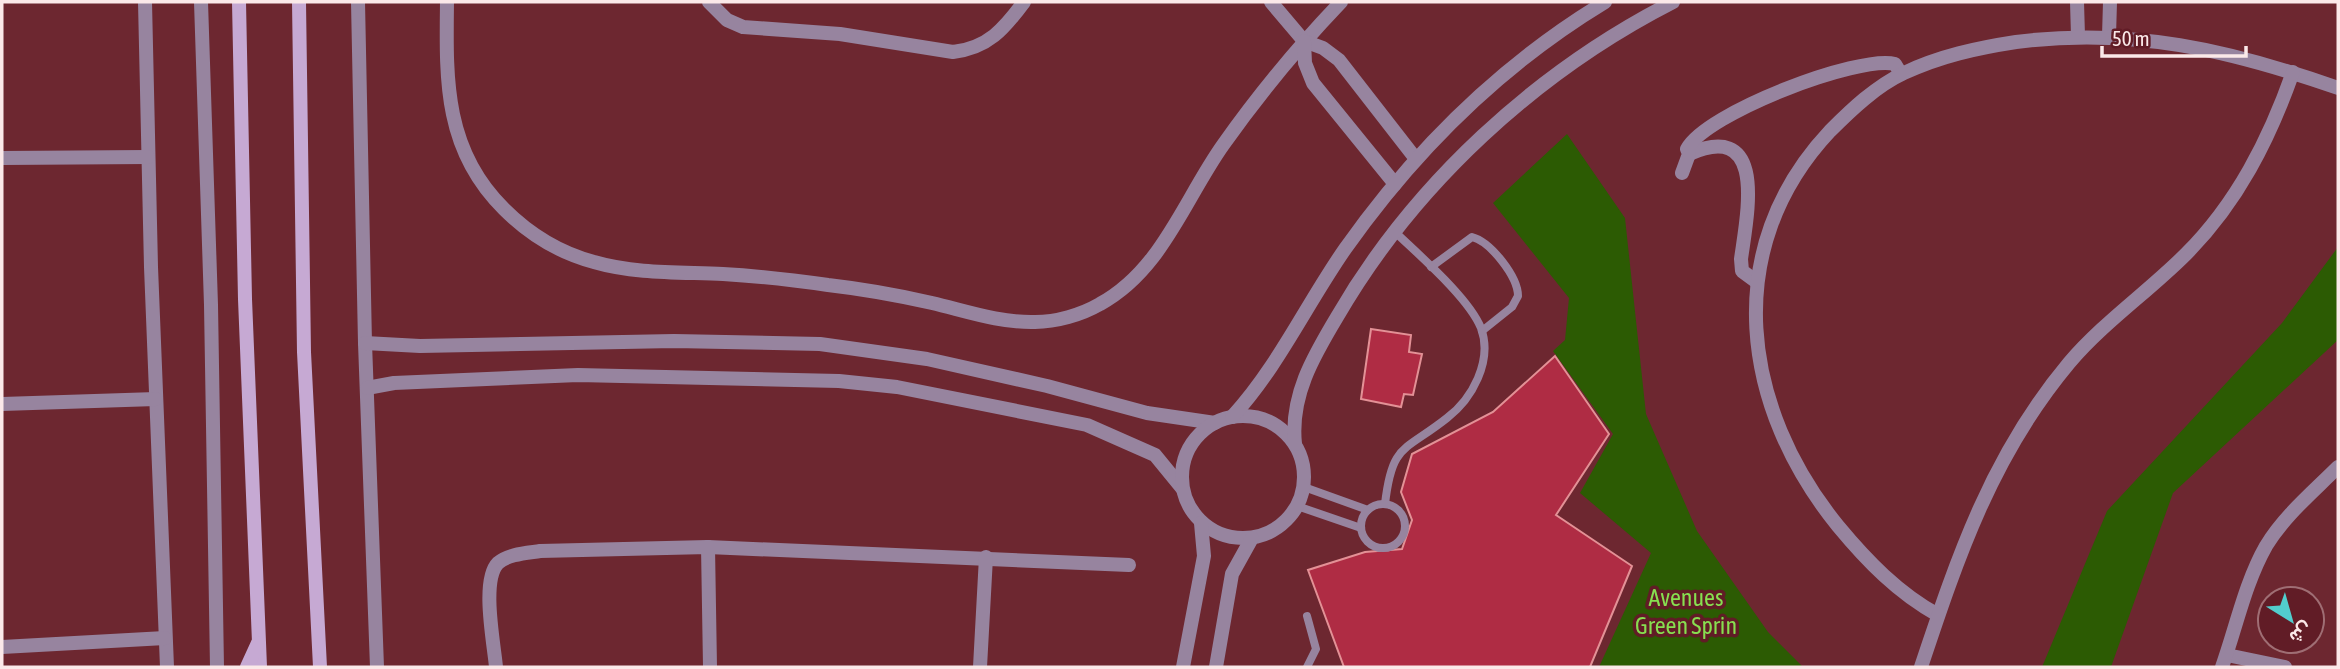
<svg xmlns="http://www.w3.org/2000/svg" width="2340" height="669" font-family="'Asap Condensed',Vazirmatn,sans-serif">
<style>
.green{fill:#2c5b03}
.building{fill:#af2c44;stroke:#e39196;stroke-width:2}
.lines{fill:none;stroke-linecap:round;stroke-linejoin:round}
.service{stroke:#97849f;stroke-width:8}
.minor{stroke:#97849f;stroke-width:14}
.tertiary{stroke:#97849f;stroke-width:14}
.secondary{stroke:#c6a9d3;stroke-width:14}
.labels{text-anchor:middle;stroke-width:7;stroke-linejoin:round;paint-order:stroke}
.park-label{font-size:24px;fill:#87df50;stroke:#611c26}
</style>
<rect width="100%" height="100%" fill="#6d2730"/>
<g class="green">
<path d="M 1567,134 L 1625,218 L 1646,414 L 1697,531 L 1768,632 L 1803,667 L 1599,667 L 1651,553 L 1580,493 L 1613,434 L 1553,351 L 1565,340 L 1569,298 L 1493,203 Z"/>
<path d="M 2338,247 L 2338,340 L 2173,493 L 2111,667 L 2042,667 L 2107,511 L 2282,323 Z"/>
</g>
<g class="building">
<path d="M 1371,329 L 1411,335 L 1409,352 L 1422,354 L 1413,395 L 1404,394 L 1401,407 L 1361,399 Z"/>
<path d="M 1555,356 L 1609,434 L 1556,515 L 1632,566 L 1590,667 L 1344,667 L 1308,570 L 1365,552 L 1402,549 L 1412,520 L 1401,492 L 1412,454 L 1493,412 Z"/>
</g>
<g class="lines">
<g class="service">
<path d="M 1431,267 L 1472,237 C 1491,242 1518,277 1518,296 L 1512,307 L 1482,331"/>
<path d="M 1304,487 L 1368,510"/>
<path d="M 1385,504 C 1392,443 1404,452 1447,418 C 1472,399 1493,361 1481,328 C 1469,298 1419,255 1395,232"/>
<circle cx="1383" cy="526" r="22"/>
<path d="M 1297,506 L 1361,528"/>
<path d="M 1307,667 L 1316,649 L 1307,616"/>
</g>
<g class="minor">
<path d="M 145,2 L 151,267 L 167,667"/>
<path d="M 447,2 C 446,80 444,150 504,209 C 529,234 560,253 594,262 C 635,274 681,272 723,274 C 758,276 793,280 828,285 C 863,289 897,295 932,303 C 966,311 1000,323 1035,322 C 1056,322 1081,315 1100,304 C 1162,270 1184,200 1223,145 C 1259,94 1298,47 1341,2"/>
<path d="M 709,2 L 727,20 L 743,27 L 840,34 L 953,52 C 988,48 1004,29 1024,2"/>
<path d="M 1271,2 L 1304,41 L 1323,48 L 1339,60 L 1416,159"/>
<path d="M 2077,2 L 2078,36"/>
<path d="M 2109,36 L 2110,2"/>
<path d="M 1304,41 L 1305,63 L 1313,83 L 1395,184"/>
<path d="M 1689,154 C 1768,119 1747,215 1741,259 L 1742,271 L 1757,282"/>
<path d="M 2,158 L 148,157"/>
<path d="M 1682,173 L 1689,154 L 1687,149 C 1706,113 1858,55 1895,64 L 1901,74"/>
<path d="M 2,404 L 156,399"/>
<path d="M 708,547 L 710,667"/>
<path d="M 1938,615 C 1898,593 1867,561 1838,526 C 1742,408 1719,249 1830,131 C 1851,110 1876,86 1904,73 C 1940,56 1977,48 2016,42 C 2131,27 2230,50 2338,88"/>
<path d="M 2,647 L 165,638"/>
<path d="M 2227,655 L 2285,667"/>
<path d="M 496,667 C 494,644 481,580 498,563 C 508,554 527,553 540,551 L 708,547 L 1129,565"/>
<path d="M 980,667 L 986,557"/>
<path d="M 1921,667 C 1958,556 1992,455 2069,363 C 2104,322 2148,292 2186,254 C 2237,203 2269,140 2293,72"/>
<path d="M 2222,667 C 2236,628 2245,583 2266,546 C 2284,516 2313,492 2338,467"/>
</g>
<g class="tertiary">
<path d="M 201,2 L 211,305 L 217,667"/>
<path d="M 358,2 L 365,343 L 377,667"/>
<path d="M 365,343 L 420,346 L 674,341 L 820,344 L 927,359 L 1047,386 L 1147,413 L 1215,423"/>
<path d="M 367,388 L 394,383 L 578,375 L 839,381 L 897,387 L 1087,425 L 1155,455 L 1182,488"/>
<circle cx="1243" cy="477" r="61"/>
<path d="M 1232,417 C 1278,367 1306,305 1345,249 C 1415,150 1501,65 1605,2"/>
<path d="M 1295,444 C 1290,396 1313,357 1337,317 C 1414,184 1536,72 1673,2"/>
<path d="M 1183,667 L 1204,556 L 1201,523"/>
<path d="M 1216,667 L 1232,574 L 1252,538"/>
</g>
<g class="secondary">
<path d="M 239,2 L 245,299 L 260,667"/>
<path d="M 299,2 L 304,352 L 320,667"/>
<path d="M 247,667 L 258,643"/>
</g>
</g>
<g class="labels">
<g class="park-label">
<text x="1686" y="606">Avenues<tspan x="1686" dy="28">Green Sprin</tspan></text>
</g>
</g>
<rect width="2340" height="669" fill="none" stroke="#fbe9e9" stroke-width="7"/>
<g transform="translate(2291 620) rotate(143)"><circle r="33" fill="#611c26" stroke="#9f6e74" stroke-width="2"/>
<path d="M0-5L12 26L0 18L-12 26Z" fill="#52cdcd"/>
<text y="-10" font-size="19" font-weight="bold" text-anchor="middle" fill="#fbe9e9">ش</text>
</g>
<path d="M2102 46v10h144v-10" fill="none" stroke="#fbe9e9" stroke-width="3.5"/>
<text x="2112" y="46" font-size="21" fill="#fbe9e9" stroke="#611c26" stroke-width="5" paint-order="stroke">50 m</text>
</svg>
